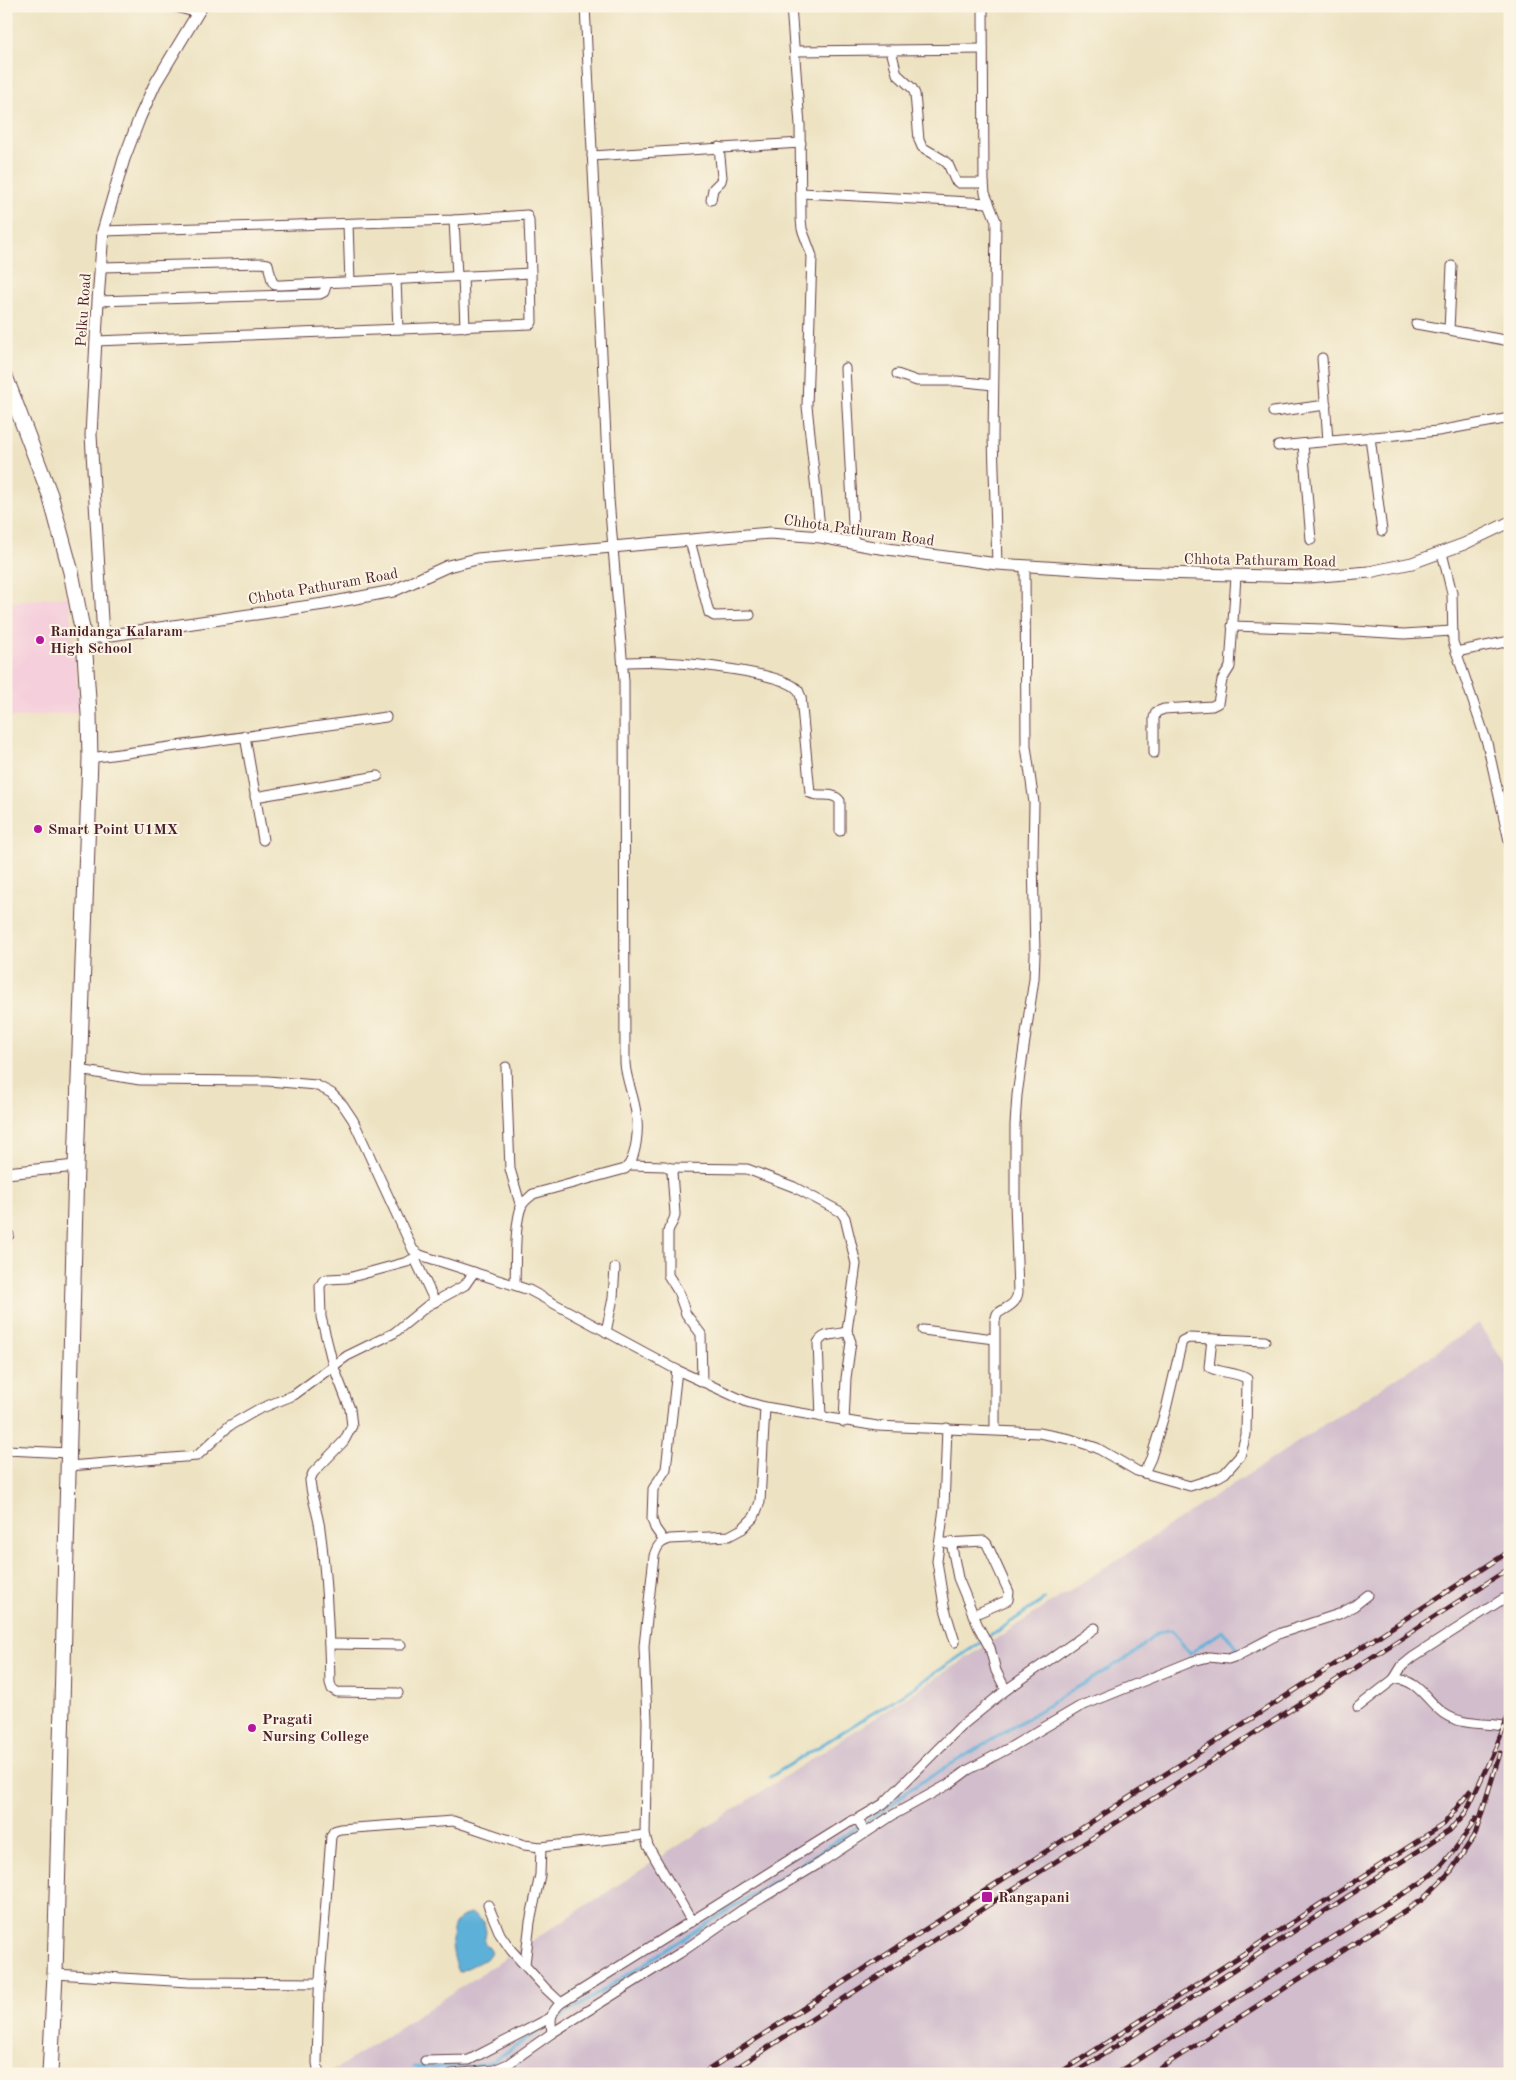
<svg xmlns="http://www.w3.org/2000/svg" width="1516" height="2080" font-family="'Old Standard TT',serif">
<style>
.built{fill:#f5cfdc}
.industrial{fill:#d1bdcc}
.water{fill:#5db1d9;stroke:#546882}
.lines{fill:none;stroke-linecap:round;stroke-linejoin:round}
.stream{stroke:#5db1d9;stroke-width:3}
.minor-casing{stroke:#623c42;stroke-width:11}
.tertiary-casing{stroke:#623c42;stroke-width:13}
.trunk-casing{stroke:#623c42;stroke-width:17}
.minor{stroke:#fff;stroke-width:9}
.tertiary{stroke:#fff;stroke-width:11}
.trunk{stroke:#fff;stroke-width:15}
.rail-casing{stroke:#4a1f2b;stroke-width:5}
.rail{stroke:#fcf5e5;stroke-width:3;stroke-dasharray:9;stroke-linecap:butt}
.poi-dot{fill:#b5179e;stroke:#fcf5e5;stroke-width:2}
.labels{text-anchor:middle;stroke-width:4;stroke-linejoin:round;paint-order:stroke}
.street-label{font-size:15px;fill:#4a1f2b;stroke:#fcf5e5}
.poi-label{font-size:15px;font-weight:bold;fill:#4a1f2b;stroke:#fcf5e5;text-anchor:start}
</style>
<rect width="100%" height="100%" fill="#fcf5e5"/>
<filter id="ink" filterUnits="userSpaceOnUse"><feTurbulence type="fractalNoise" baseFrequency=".02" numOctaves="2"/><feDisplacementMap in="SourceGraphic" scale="10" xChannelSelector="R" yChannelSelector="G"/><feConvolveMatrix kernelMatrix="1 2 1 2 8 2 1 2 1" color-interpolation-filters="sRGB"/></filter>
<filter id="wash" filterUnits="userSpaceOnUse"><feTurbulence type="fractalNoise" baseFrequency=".0096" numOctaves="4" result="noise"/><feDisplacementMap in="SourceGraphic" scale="20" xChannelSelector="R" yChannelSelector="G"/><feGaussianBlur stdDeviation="1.12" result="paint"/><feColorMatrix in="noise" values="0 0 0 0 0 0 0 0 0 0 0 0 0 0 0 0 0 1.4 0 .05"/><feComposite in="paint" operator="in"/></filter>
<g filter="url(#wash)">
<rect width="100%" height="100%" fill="#ede3c3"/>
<path class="built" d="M 69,597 L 80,712 L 6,718 L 6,603 L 45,598 Z"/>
<path class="industrial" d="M 1479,1324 L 1510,1372 L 1510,1765 L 1504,1781 L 1510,1783 L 1510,2074 L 328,2074 Z"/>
<path class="water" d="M 472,1914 L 484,1922 L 486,1932 L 484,1943 L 492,1951 L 486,1959 L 459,1972 C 451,1954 444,1916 472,1914 Z"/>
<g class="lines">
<g class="stream">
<path d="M 770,1777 L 910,1690 L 1045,1599"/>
<path d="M 557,2020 L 883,1811 L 907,1791 L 1136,1652 C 1147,1643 1157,1629 1172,1630 L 1183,1646 L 1190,1653 L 1223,1631 L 1237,1648"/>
<path d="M 414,2067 L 468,2067 L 493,2061 L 544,2028"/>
</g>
</g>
</g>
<g filter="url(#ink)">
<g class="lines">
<g class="minor-casing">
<g id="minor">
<path d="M 172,6 L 198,13"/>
<path d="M 791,6 L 800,125 L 801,219 L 802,229 L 812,256 L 807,406 L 821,537"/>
<path d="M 983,6 L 984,183 L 985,193 L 996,221 L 993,438 L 997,564"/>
<path d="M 891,50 L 897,74 L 912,88 L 915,94 L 919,140 L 922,147 L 942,159 L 948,164 L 955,180 L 959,183 L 984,183"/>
<path d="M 795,51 L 983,49"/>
<path d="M 592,156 L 801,143"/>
<path d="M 801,193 L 989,203"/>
<path d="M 711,200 L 713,189 L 721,181 L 722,177 L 719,147"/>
<path d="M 454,220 L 457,276"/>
<path d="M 348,224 L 350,282"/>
<path d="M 103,231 L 454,220 L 527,215 L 529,220 L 531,273"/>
<path d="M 463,277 L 465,327"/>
<path d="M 396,280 L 398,329"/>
<path d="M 98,301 L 320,294 L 324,292 L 327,283"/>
<path d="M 1416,324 L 1510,341"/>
<path d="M 1449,330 L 1452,266"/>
<path d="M 96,341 L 531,324 L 532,322 L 531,273 L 281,285 L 275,285 L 272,281 L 268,264 L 262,263 L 101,267"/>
<path d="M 1322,358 L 1328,441"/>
<path d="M 845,368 L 854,543"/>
<path d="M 897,374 L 917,381 L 957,381 L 993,385"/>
<path d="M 1273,412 L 1326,405"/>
<path d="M 1370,437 L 1382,531"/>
<path d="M 1303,444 L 1311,540"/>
<path d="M 1278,446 L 1438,431 L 1510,418"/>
<path d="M 690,541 L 709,613 L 714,616 L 750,615"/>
<path d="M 1442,553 L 1452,593 L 1453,642 L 1487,743 L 1510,845"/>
<path d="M 1232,626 L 1323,629 L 1404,634 L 1452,631"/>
<path d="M 1456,652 L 1510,641"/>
<path d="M 623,662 C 636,662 649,661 662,662 C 687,663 783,672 798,690 C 799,692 800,695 801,697 L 810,793 C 820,798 833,791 840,801 L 840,831"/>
<path d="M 245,736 L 263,840"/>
<path d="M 1154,753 L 1154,718 L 1156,712 L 1164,709 L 1212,706 L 1218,703 L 1222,680 L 1230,667 L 1236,576"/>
<path d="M 90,758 L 386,717"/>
<path d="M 255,797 L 378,776"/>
<path d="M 506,1067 L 510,1169 L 521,1207"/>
<path d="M 79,1070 L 140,1080 L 268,1081 L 316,1085 L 331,1093 L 343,1105 L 353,1120 L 413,1250 L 420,1255 L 529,1290 L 677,1370 L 747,1402 L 765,1407"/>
<path d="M 630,1165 L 665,1166 L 670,1168 L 672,1172 L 675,1214 C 675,1222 669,1225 668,1232 L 668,1275 L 678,1291 L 686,1314 L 701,1334 L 702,1382"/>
<path d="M 670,1168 L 747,1169 L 794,1187 L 841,1212 L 845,1218 L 856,1264 L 847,1331 C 836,1337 824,1331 818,1343 L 821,1417"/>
<path d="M 6,1236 L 9,1235"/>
<path d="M 415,1259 L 435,1302"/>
<path d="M 515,1284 C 516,1263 514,1223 522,1205 C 525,1200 529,1198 533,1194 L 625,1169 C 637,1159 639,1127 636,1113 C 634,1096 626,1080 625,1063 L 624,681 L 609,499 L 585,6"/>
<path d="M 923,1330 L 994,1339"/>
<path d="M 606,1332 L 613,1298 L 615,1268"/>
<path d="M 844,1422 L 846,1378 L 851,1342 L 847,1331"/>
<path d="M 947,1428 L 944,1508 L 937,1561 L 944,1606 L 955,1642"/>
<path d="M 995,1430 L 995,1321 L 997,1314 C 1007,1306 1016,1306 1018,1292 L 1015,1202 L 1015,1125 L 1017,1095 L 1034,979 L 1035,954 L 1033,857 L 1034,803 L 1026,746 L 1025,566"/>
<path d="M 6,1450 L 69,1453"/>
<path d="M 69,1466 L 197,1456 L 229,1426 L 257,1410 L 294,1395 L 347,1356 L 394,1333 L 427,1306 L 465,1285 L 474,1272"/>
<path d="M 1144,1473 L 1151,1458 L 1166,1409 L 1182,1341 L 1188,1338 L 1265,1341"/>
<path d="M 664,1541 L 655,1528 L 652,1519 L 653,1489 L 666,1469 L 677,1370"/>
<path d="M 951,1542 L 958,1578 L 978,1626 L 990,1648 L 996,1671 L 1006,1690"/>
<path d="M 946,1543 L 984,1541 L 987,1544 L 1009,1592 L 1008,1600 L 973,1615"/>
<path d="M 329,1644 L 401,1645"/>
<path d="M 1394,1679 C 1418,1679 1426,1700 1443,1713 C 1463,1727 1487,1722 1510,1727"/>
<path d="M 398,1693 L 337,1692 L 332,1689 L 330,1683 C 329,1631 327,1580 320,1529 C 318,1513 311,1497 310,1480 L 313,1473 L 344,1441 L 352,1426 L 350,1409 L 333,1365 L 321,1317 L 320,1286 L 323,1281 L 328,1279 L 348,1278 L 407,1262 L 420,1255"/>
<path d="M 1358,1707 L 1394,1679 L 1402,1666 L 1413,1657 L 1503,1599"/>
<path d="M 856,1820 L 883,1804 L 960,1727 L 1006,1690 L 1095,1628"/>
<path d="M 488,1905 L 500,1934 L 511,1950 L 545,1988 L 561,2003"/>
<path d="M 692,1922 L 648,1846 L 645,1835 L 647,1721 L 644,1646 L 654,1556 C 657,1546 660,1542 670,1539 L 729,1536 L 742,1529 L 754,1517 L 760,1502 L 765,1407 L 877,1426 L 1039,1433 L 1070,1439 L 1097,1448 L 1137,1471 L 1190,1486 L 1218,1477 L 1225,1473 L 1240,1456 L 1246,1435 L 1247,1379 C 1236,1371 1221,1374 1209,1367 L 1212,1339"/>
<path d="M 525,1964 L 530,1922 L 540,1875 L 541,1847"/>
<path d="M 55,1974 L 189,1982 L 320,1983"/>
<path d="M 552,2033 C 550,2019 550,2013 561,2003 L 853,1820 L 859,1821 L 865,1833"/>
<path d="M 425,2061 L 469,2060 L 550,2018"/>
<path d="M 319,2074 L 317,2063 L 319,1992 L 331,1836 L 334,1831 L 340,1829 L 453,1821 L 524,1845 L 541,1847 L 645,1835"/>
<path d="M 452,2074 L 494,2070 L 508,2064 L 552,2033 L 680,1953 L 742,1910 L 820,1863 L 893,1815 L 949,1784 L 968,1770 L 1011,1747 L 1079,1707 L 1193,1661 L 1209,1657 L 1228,1659 L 1237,1656 L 1281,1633 L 1339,1614 L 1354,1606 L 1368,1595"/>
</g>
</g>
<g class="tertiary-casing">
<g id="tertiary">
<path d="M 103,637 L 91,435 L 98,301 L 103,231 L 124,159 L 140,117 L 155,84 L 202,6"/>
<path d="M 84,639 L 324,604 L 393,591 L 448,566 L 477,559 L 770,533 L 821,537 L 873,547 L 997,564 L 1125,572 L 1308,577 L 1369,572 L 1412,563 L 1464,544 L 1510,522"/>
<path d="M 6,1173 L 76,1166"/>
</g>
</g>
<g class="trunk-casing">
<path id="trunk" d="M 6,379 L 50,495 L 71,572 L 84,639 L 89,714 L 90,758 L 76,1166 L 55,1974 L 50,2074"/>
</g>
<use href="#minor" class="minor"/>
<use href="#tertiary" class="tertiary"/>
<use href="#trunk" class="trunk"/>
<g class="rail-casing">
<g id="rail">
<path d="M 702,2074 L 1510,1551"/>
<path d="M 727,2074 L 1510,1568"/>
<path d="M 1058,2074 L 1444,1824 L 1470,1791"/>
<path d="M 1073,2074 L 1449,1831 L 1466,1812 L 1496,1747 L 1510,1712"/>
<path d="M 1115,2074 L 1385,1904 C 1395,1898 1406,1893 1416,1886 C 1442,1870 1460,1844 1476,1818"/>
<path d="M 1151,2074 L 1422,1900 L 1451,1871 L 1475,1835 L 1500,1753"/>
</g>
</g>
<use href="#rail" class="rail"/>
</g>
</g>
<g class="poi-dot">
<circle cx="40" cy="640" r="5"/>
<circle cx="38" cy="829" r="5"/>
<circle cx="252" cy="1728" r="5"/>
<rect x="981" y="1891" width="12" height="12" rx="2.5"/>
</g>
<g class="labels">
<g class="street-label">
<text transform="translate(83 310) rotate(-86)" y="5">Pelku Road</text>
<text transform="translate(859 530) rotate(8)" y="5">Chhota Pathuram Road</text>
<text transform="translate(1260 560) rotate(1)" y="5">Chhota Pathuram Road</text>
<text transform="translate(323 586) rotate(-10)" y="5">Chhota Pathuram Road</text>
</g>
<g class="poi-label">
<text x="50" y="636">Ranidanga Kalaram<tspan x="50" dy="17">High School</tspan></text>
<text x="48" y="834">Smart Point U1MX</text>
<text x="262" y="1724">Pragati<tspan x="262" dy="17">Nursing College</tspan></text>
<text x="998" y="1902">Rangapani</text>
</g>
</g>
<rect width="1516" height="2080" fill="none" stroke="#fcf5e5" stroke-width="25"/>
</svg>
